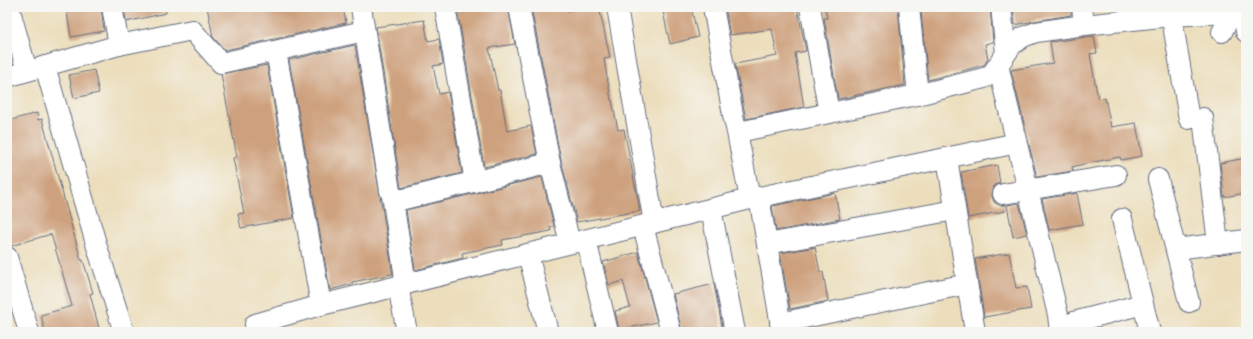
<svg xmlns="http://www.w3.org/2000/svg" width="1253" height="339" font-family="'Shantell Sans',sans-serif">
<style>
.building{fill:#cea17e}
.lines{fill:none;stroke-linecap:round;stroke-linejoin:round}
.minor-casing{stroke:#646c7f;stroke-width:22}
.minor{stroke:#fff;stroke-width:20}
</style>
<rect width="100%" height="100%" fill="#f6f6f2"/>
<filter id="ink" filterUnits="userSpaceOnUse"><feTurbulence type="fractalNoise" baseFrequency=".025" numOctaves="2"/><feDisplacementMap in="SourceGraphic" scale="8" xChannelSelector="R" yChannelSelector="G"/><feConvolveMatrix kernelMatrix="1 2 1 2 8 2 1 2 1" color-interpolation-filters="sRGB"/></filter>
<filter id="wash" filterUnits="userSpaceOnUse"><feTurbulence type="fractalNoise" baseFrequency=".012" numOctaves="4" result="noise"/><feDisplacementMap in="SourceGraphic" scale="16" xChannelSelector="R" yChannelSelector="G"/><feGaussianBlur stdDeviation="0.9" result="paint"/><feColorMatrix in="noise" values="0 0 0 0 0 0 0 0 0 0 0 0 0 0 0 0 0 1.4 0 .05"/><feComposite in="paint" operator="in"/></filter>
<g filter="url(#wash)">
<rect width="100%" height="100%" fill="#ecdebc"/>
<g id="blocks">
<g class="building">
<path d="M 66,7 L 101,7 L 104,31 L 71,37 Z"/>
<path d="M 124,7 L 166,7 L 166,13 L 126,22 Z"/>
<path d="M 207,7 L 343,7 L 346,23 L 225,50 L 213,37 Z"/>
<path d="M 457,7 L 508,7 L 515,44 L 489,48 L 498,90 L 500,90 L 507,131 L 531,126 L 537,154 L 484,167 Z"/>
<path d="M 531,7 L 568,7 L 568,11 L 589,7 L 599,7 L 610,58 L 604,59 L 611,100 L 612,100 L 618,130 L 624,129 L 640,211 L 577,222 L 561,160 Z"/>
<path d="M 662,7 L 691,7 L 698,37 L 670,44 Z"/>
<path d="M 725,7 L 797,7 L 806,51 L 795,53 L 804,107 L 746,119 L 735,64 L 777,56 L 772,29 L 730,35 Z"/>
<path d="M 825,7 L 898,7 L 905,85 L 838,99 L 824,18 L 827,18 Z"/>
<path d="M 947,7 L 990,7 L 993,42 L 985,44 L 988,59 L 984,65 L 928,80 L 921,12 Z"/>
<path d="M 1013,7 L 1071,7 L 1071,15 L 1034,21 L 1015,25 Z"/>
<path d="M 424,20 L 428,41 L 439,39 L 443,64 L 433,66 L 439,94 L 448,92 L 462,173 L 401,188 L 376,27 Z"/>
<path d="M 1094,36 L 1097,53 L 1090,54 L 1098,99 L 1105,98 L 1111,127 L 1136,123 L 1142,156 L 1121,160 L 1120,157 L 1084,164 L 1072,167 L 1073,171 L 1037,177 L 1011,70 L 1053,63 L 1050,42 Z"/>
<path d="M 355,45 L 393,274 L 352,282 L 352,284 L 330,290 L 289,60 Z"/>
<path d="M 267,65 L 294,218 L 241,228 L 238,214 L 244,213 L 233,158 L 237,157 L 221,74 Z"/>
<path d="M 94,70 L 99,93 L 74,98 L 69,75 Z"/>
<path d="M 37,113 L 38,120 L 42,119 L 81,260 L 83,260 L 93,293 L 90,294 L 99,328 L 98,329 L 98,332 L 45,332 L 41,315 L 72,306 L 51,234 L 11,246 L 7,234 L 7,121 Z"/>
<path d="M 1246,158 L 1246,193 L 1224,197 L 1220,163 Z"/>
<path d="M 997,165 L 1000,183 L 995,185 L 992,190 L 992,196 L 994,202 L 999,205 L 1004,205 L 1005,211 L 968,218 L 961,172 Z"/>
<path d="M 542,177 L 554,226 L 550,227 L 551,231 L 502,240 L 503,245 L 462,253 L 463,258 L 415,270 L 406,210 Z"/>
<path d="M 835,193 L 840,219 L 776,231 L 772,206 Z"/>
<path d="M 1077,193 L 1083,224 L 1049,230 L 1042,199 Z"/>
<path d="M 1019,203 L 1027,234 L 1013,237 L 1007,205 Z"/>
<path d="M 815,247 L 820,272 L 823,272 L 828,301 L 790,309 L 780,253 Z"/>
<path d="M 638,252 L 657,322 L 619,330 L 615,311 L 630,307 L 623,281 L 609,285 L 603,262 Z"/>
<path d="M 1009,253 L 1016,288 L 1027,287 L 1031,309 L 984,317 L 975,259 Z"/>
<path d="M 714,284 L 723,332 L 682,332 L 673,294 Z"/>
</g>
</g>
</g>
<g filter="url(#ink)">
<use href="#blocks" fill-opacity="0" stroke="#646c7f" stroke-width="1"/>
<g class="lines">
<g class="minor-casing">
<g id="minor">
<path d="M 9,7 L 27,71"/>
<path d="M 112,7 L 119,45"/>
<path d="M 361,7 L 390,191 L 394,199 L 404,199 L 550,163"/>
<path d="M 445,7 L 475,182"/>
<path d="M 519,7 L 550,163 L 570,243"/>
<path d="M 617,7 L 654,223"/>
<path d="M 713,7 L 734,120 L 736,127 L 743,131 L 921,94 L 984,78 L 992,74 L 1012,45 L 1023,37 L 1036,32 L 1084,25 L 1171,16 L 1246,12"/>
<path d="M 810,7 L 829,113"/>
<path d="M 909,7 L 918,95"/>
<path d="M 1001,7 L 1006,53"/>
<path d="M 1082,7 L 1084,25"/>
<path d="M 1170,7 L 1189,119"/>
<path d="M 1243,12 L 1246,32"/>
<path d="M 1222,32 L 1235,7"/>
<path d="M 276,51 L 321,305"/>
<path d="M 998,65 L 1058,315 L 1060,332"/>
<path d="M 45,66 L 97,247 L 124,332"/>
<path d="M 7,77 L 119,45 L 192,30 L 221,63 L 364,31"/>
<path d="M 1203,118 L 1218,244"/>
<path d="M 736,127 L 750,199"/>
<path d="M 947,158 L 975,332"/>
<path d="M 1158,179 L 1189,302"/>
<path d="M 1003,194 L 1116,175"/>
<path d="M 392,195 L 406,284"/>
<path d="M 759,197 L 782,332"/>
<path d="M 711,209 L 735,332"/>
<path d="M 1122,219 L 1150,332"/>
<path d="M 643,226 L 671,332"/>
<path d="M 586,240 L 608,332"/>
<path d="M 767,244 L 955,210"/>
<path d="M 1176,249 L 1246,240"/>
<path d="M 528,254 L 548,332"/>
<path d="M 7,257 L 29,332"/>
<path d="M 398,286 L 407,332"/>
<path d="M 1074,322 L 1143,304"/>
<path d="M 780,323 L 967,284"/>
<path d="M 255,324 L 321,305 L 750,199 L 1017,143"/>
</g>
</g>
<use href="#minor" class="minor"/>
</g>
</g>
<rect width="1253" height="339" fill="none" stroke="#f6f6f2" stroke-width="24"/>
</svg>
